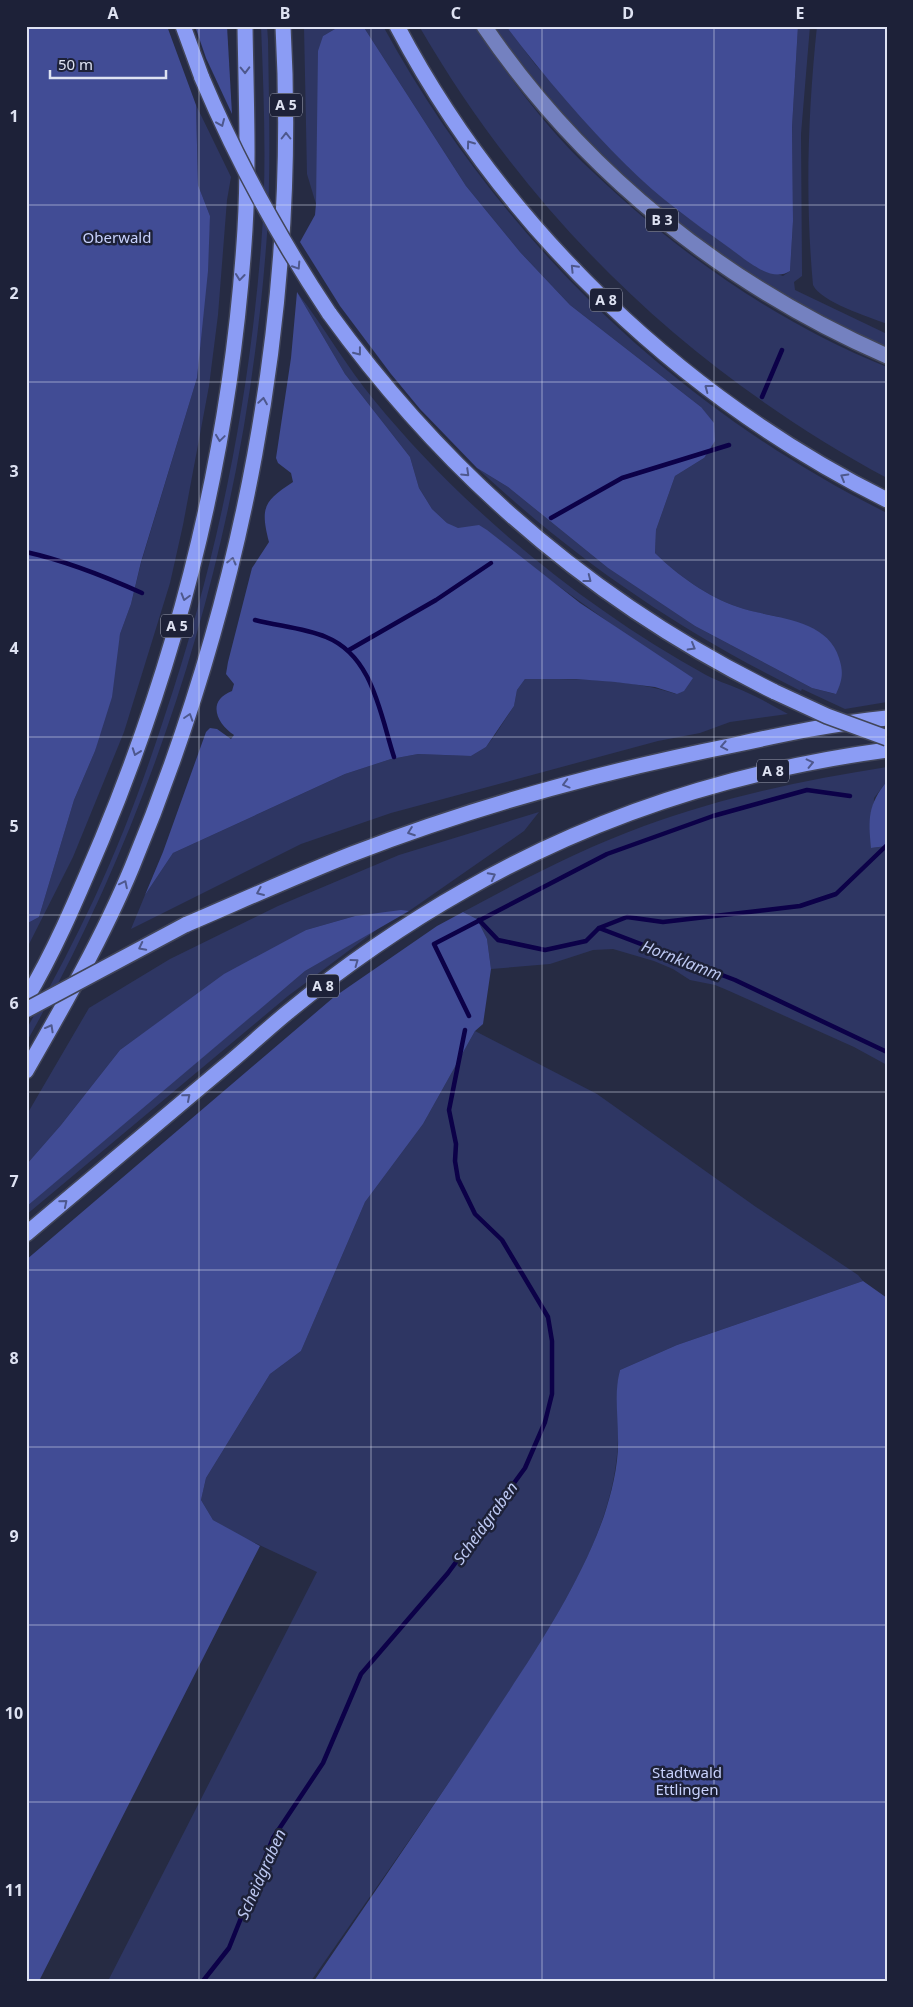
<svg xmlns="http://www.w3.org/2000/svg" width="913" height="2007" font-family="'Noto Sans',sans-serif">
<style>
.green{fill:#2e3663}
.forest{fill:#414c95}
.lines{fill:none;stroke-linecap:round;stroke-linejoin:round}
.stream{stroke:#0c0148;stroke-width:4.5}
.major-casing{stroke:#414559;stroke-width:18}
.highway-casing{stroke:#414559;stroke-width:18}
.major{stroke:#7481c0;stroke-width:15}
.highway{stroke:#8b9cf4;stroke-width:15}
.highway-bridge-casing{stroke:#414559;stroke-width:18;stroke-linecap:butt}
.highway-bridge{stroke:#8b9cf4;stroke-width:15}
.oneway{stroke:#4e588d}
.grid{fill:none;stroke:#dee2f2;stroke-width:1;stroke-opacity:0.55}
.labels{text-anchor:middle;stroke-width:5;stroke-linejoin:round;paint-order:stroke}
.shield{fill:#1d2138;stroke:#a4a8ba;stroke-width:1}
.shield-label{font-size:14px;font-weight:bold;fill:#dee2f2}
.park-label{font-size:15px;fill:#c8d2fd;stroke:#1d2138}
.water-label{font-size:16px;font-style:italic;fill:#bdc8f2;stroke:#1d2138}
.neatline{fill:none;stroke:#dee2f2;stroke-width:2}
.grid-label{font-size:16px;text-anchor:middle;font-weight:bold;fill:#dee2f2}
</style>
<rect width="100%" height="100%" fill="#262b43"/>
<g class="green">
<path d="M 261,26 L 267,26 L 268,40 C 269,104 271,169 267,234 C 247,518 166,794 26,1043 L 26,1030 C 50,987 73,944 94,899 C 121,841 144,780 164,718 C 216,564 248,409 261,247 C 267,174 264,99 261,26 Z"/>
<path d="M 304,26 L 340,26 L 323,36 L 316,204 L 307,174 Z"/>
<path d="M 363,26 L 383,26 C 497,235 673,407 887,513 L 887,702 L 845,709 L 802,689 L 801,691 C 678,630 577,561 477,468 L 508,487 L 608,568 L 695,626 L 812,688 L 835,694 L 779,617 C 766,614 751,612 738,607 C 708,597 677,575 655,553 L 656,530 L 675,476 L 704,458 L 701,407 L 570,305 L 520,252 L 466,186 Z"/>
<path d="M 419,26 L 474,26 C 508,76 549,132 594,173 C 679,254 778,323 887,367 L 887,478 C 689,371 532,221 419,26 Z"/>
<path d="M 494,26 L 506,26 L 535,64 L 628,167 L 676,209 L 756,267 L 783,276 L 790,271 L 793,221 L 792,127 L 798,26 L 810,26 L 801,134 L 802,269 L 802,276 L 794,282 L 795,290 L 887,334 L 887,347 C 724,273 598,172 494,26 Z"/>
<path d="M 817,26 L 887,26 L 887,324 C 869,317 821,302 813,285 C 805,199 808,112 817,26 Z"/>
<path d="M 196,105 L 231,177 L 227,200 L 218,315 L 209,386 L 183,525 L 170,583 L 124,732 L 73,857 L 26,950 L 26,924 L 39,917 L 74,800 L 95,751 L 120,634 L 131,604 L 141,563 L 197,378 L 210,216 L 198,185 Z"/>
<path d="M 297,292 C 324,327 346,366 374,400 C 464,510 582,606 706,675 C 719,682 734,686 748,693 C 762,699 775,707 788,714 L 730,722 L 700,733 L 658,741 L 391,813 L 301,844 L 131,929 L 145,895 L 173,853 L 345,774 L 391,759 L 418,754 L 471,756 L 486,747 L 495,735 L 514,706 L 517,690 L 525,679 C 576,679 627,678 676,694 L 625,634 L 539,572 L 447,523 L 432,509 L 419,488 L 410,457 L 345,374 Z"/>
<path d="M 887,767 L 887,781 L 874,798 L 872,848 L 887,846 L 887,1065 L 854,1047 L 727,990 L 715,985 L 690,980 L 673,969 L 654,961 L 613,949 L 593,950 L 550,964 L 491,969 L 487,939 L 477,919 L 463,912 C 522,880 581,849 644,826 C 723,797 804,780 887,767 Z"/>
<path d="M 539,812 L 524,831 L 409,911 L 355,916 L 306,930 L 170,1014 L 120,1050 L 61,1125 L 26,1165 L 26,1116 L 89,1008 L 170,959 L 278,906 L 399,855 Z"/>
<path d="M 383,925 L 288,996 L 26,1215 L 26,1207 L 61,1176 L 305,971 Z"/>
<path d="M 475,1031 L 597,1094 L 756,1207 L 858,1275 L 863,1281 L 677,1345 L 620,1370 C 614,1394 620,1417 618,1441 C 617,1466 612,1491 604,1515 C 581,1584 534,1653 495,1713 C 436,1804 373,1892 311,1981 L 108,1981 L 317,1572 L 240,1536 L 213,1520 L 201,1500 L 206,1478 L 270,1374 L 301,1351 L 365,1202 L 423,1124 Z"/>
</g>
<g class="forest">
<path d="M 26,26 L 167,26 L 196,105 L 198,185 L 210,216 L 208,271 L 197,378 L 141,562 L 131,604 L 120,634 L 112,697 L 95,751 L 74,800 L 39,917 L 26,924 Z"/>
<path d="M 195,26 L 227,26 L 232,114 L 206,58 Z"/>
<path d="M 340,26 L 363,26 L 466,186 L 520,252 L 570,305 L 701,407 L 714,423 L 715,441 L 704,458 L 675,476 L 656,530 L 655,553 C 677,575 708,597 738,607 C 771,619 827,617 839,658 C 844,673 842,681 836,694 L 812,688 L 695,626 L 608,568 L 508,487 L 477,468 L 420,409 L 391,374 L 340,306 L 300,242 L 315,215 L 316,204 L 318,51 L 323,36 Z"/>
<path d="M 506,26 L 798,26 L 792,127 L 793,221 L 790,271 C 771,284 744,258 728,247 C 693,222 658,197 627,166 C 584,123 543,75 506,26 Z"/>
<path d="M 297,292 L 345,374 L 410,457 L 419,488 L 432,509 L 447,523 L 458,528 L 479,525 L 487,530 L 580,603 L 693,678 L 684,691 L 677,694 L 655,687 L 615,682 L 576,679 L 525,679 L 517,690 L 514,706 L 486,747 L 471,756 L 418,754 L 391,759 L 345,774 L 173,853 L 145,895 L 163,852 L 206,732 L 210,728 L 217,729 L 231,739 L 234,735 C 217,724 206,701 232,691 L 234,684 L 226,674 L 228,662 L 252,568 L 269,542 C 260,507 264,501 293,482 L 291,473 L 278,463 L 276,458 L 291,358 Z"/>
<path d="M 887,781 L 887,846 L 871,848 C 868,818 868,805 887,781 Z"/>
<path d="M 401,910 L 409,911 L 305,971 L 26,1207 L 26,1165 L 61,1125 L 120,1050 L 224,974 L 306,930 L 355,916 Z"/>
<path d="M 463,912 L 477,919 L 487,939 L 491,969 L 483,1024 L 475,1031 L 423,1124 L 365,1202 L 301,1351 L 270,1374 L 206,1478 L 201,1500 L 213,1520 L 260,1546 L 39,1981 L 26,1981 L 26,1260 L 334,997 L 437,926 Z"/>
<path d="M 863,1281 L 887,1298 L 887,1981 L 314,1981 C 373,1894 433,1808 490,1720 C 532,1656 578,1589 604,1516 C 612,1492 619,1463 618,1438 C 618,1415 614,1392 620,1370 L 677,1345 Z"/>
</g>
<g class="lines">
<g class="stream">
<path d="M 762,397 L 782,350"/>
<path d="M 551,518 L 622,478 L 729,445"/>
<path d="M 26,552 C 67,561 104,576 142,593"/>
<path d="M 255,620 C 278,626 304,628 326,637 C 373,656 380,714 394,757"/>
<path d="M 349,650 L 436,600 L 491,563"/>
<path d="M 479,920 L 498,940 L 545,950 L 586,941 L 599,928 L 735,980 L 887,1052"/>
<path d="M 599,928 L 627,917 L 663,922 L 800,906 L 836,894 L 887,845"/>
<path d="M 469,1016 L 434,944 L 607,854 L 713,816 L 807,790 L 850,796"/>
<path d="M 203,1981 L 229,1948 L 273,1838 L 323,1763 L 361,1674 L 448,1573 L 525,1468 L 545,1422 L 552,1394 L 552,1341 L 548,1317 L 502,1240 L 475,1214 L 458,1179 L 455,1161 L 456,1144 L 449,1110 L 465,1030"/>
</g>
<g class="major-casing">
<path id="major" d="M 484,26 C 584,173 725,285 887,356"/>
</g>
<g class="highway-casing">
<g id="highway">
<path d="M 183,26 L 202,78"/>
<path d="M 397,26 C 504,229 683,398 887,500"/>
<path d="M 329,313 C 447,476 594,603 775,692"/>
<path d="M 185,925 C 241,901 296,876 352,854 C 476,806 604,771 734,745 C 784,734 836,723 887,718"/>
<path d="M 26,999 C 56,949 79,893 102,839 C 183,644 232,440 245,229 C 249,162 246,94 245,26"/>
<path d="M 26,1071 C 64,1005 103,937 132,867 C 242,602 299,313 283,26"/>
<path d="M 26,1234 C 92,1179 157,1123 223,1068 C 245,1050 266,1030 288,1012 C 344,966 405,924 467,889 C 596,815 740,770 887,750"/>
</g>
</g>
<use href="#major" class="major"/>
<use href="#highway" class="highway"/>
<g class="highway-bridge-casing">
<g id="highway-bridge">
<path d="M 202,78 C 237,161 279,238 329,313"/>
<path d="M 775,692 L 827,716 L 887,738"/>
<path d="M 26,1010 L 185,925"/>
</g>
</g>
<use href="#highway-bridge" class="highway-bridge"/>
</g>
<defs><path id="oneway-chevron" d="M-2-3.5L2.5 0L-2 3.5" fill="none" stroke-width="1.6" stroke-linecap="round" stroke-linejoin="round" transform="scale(1.25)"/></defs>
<g class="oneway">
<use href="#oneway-chevron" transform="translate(245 70) rotate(89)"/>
<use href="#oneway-chevron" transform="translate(221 123) rotate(67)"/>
<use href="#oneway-chevron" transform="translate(286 136) rotate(-90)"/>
<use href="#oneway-chevron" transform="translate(470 144) rotate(-126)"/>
<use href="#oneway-chevron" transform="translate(297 266) rotate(57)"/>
<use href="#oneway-chevron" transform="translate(574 268) rotate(-134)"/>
<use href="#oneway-chevron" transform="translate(240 277) rotate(96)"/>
<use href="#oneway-chevron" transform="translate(358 352) rotate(52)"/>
<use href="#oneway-chevron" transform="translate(708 388) rotate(-143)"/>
<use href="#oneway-chevron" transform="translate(263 401) rotate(-81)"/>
<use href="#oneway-chevron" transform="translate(220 438) rotate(98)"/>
<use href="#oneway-chevron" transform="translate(466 473) rotate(44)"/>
<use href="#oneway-chevron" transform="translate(844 477) rotate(-150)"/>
<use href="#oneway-chevron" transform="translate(232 561) rotate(-76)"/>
<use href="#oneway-chevron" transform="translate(588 579) rotate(38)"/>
<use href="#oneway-chevron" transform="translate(185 597) rotate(106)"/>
<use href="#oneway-chevron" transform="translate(692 647) rotate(30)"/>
<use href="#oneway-chevron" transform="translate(189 717) rotate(-72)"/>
<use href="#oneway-chevron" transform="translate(724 746) rotate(169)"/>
<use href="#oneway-chevron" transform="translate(136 752) rotate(110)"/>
<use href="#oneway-chevron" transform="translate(810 763) rotate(-13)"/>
<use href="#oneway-chevron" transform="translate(566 784) rotate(165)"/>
<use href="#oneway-chevron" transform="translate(411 832) rotate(160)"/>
<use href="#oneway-chevron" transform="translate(492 876) rotate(-28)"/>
<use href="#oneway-chevron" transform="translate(124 884) rotate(-64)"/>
<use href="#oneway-chevron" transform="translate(260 892) rotate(157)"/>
<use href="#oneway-chevron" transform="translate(142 947) rotate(153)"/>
<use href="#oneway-chevron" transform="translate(355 962) rotate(-36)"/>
<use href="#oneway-chevron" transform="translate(50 1028) rotate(-61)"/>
<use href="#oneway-chevron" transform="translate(187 1097) rotate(-41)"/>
<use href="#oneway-chevron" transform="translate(64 1203) rotate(-40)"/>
</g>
<path class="grid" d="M 199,26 L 199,1981M 371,26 L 371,1981M 542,26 L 542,1981M 714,26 L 714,1981M 26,205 L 887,205M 26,382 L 887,382M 26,560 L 887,560M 26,737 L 887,737M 26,915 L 887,915M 26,1092 L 887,1092M 26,1270 L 887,1270M 26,1447 L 887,1447M 26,1625 L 887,1625M 26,1802 L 887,1802"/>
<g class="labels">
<g class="shield">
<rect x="270" y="93.5" width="32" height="23" rx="4"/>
<rect x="646" y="208.5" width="32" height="23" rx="4"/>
<rect x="590" y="288.5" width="32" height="23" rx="4"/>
<rect x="161" y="614.5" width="32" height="23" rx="4"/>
<rect x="757" y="759.5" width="32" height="23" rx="4"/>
<rect x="307" y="974.5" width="32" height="23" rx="4"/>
</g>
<g class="shield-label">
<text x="286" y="110">A 5</text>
<text x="662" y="225">B 3</text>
<text x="606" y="305">A 8</text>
<text x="177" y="631">A 5</text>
<text x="773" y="776">A 8</text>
<text x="323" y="991">A 8</text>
</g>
<g class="park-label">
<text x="117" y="243">Oberwald</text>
<text x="687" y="1778">Stadtwald<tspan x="687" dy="17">Ettlingen</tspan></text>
</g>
<g class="water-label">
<text transform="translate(682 960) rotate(21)" y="6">Hornklamm</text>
<text transform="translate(485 1523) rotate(-54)" y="6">Scheidgraben</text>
<text transform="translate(261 1874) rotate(-66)" y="6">Scheidgraben</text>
</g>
</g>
<rect width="913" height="2007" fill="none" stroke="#1d2138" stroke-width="55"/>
<path d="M50 70v8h116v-8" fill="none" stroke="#dee2f2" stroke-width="2.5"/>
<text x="58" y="70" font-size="15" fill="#dee2f2" stroke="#1d2138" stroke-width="4" paint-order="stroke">50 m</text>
<rect x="28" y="28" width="858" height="1952" class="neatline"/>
<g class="grid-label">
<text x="113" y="19">A</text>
<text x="285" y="19">B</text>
<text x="456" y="19">C</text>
<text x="628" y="19">D</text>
<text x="800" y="19">E</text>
<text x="14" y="122">1</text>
<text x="14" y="299">2</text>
<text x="14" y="477">3</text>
<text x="14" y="654">4</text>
<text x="14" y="832">5</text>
<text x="14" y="1009">6</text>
<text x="14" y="1187">7</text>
<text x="14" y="1364">8</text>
<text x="14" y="1542">9</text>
<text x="14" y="1719">10</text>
<text x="14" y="1896">11</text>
</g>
</svg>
